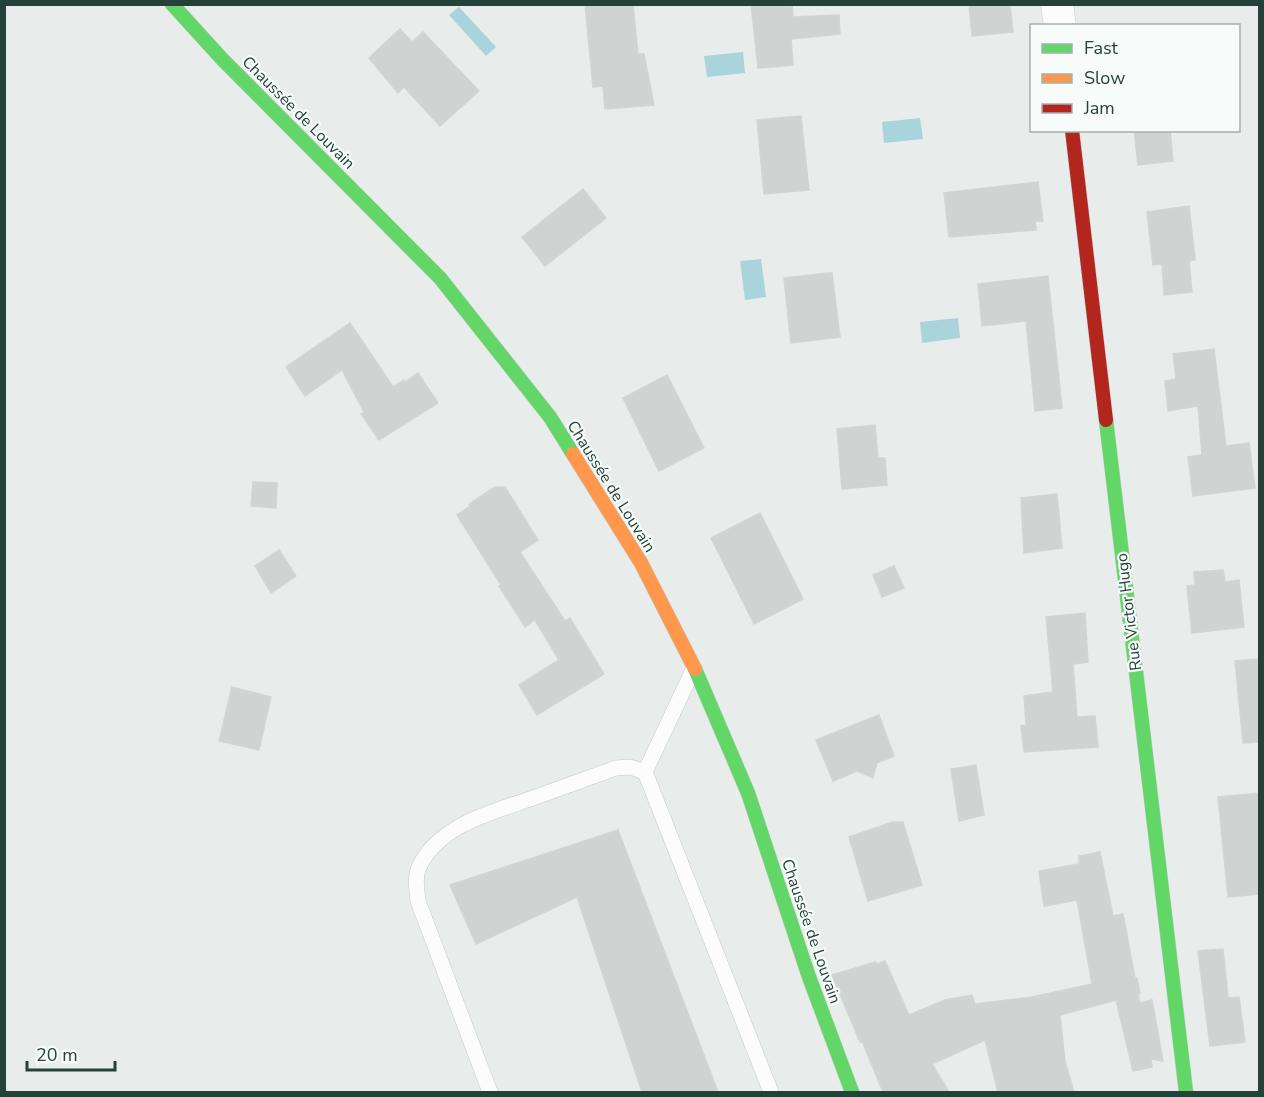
<svg xmlns="http://www.w3.org/2000/svg" width="1264" height="1097" font-family="'Nunito Sans',sans-serif">
<style>
.water{fill:#a9d4db}
.building{fill:#cfd4d2;stroke:#d1d6d4;stroke-width:1.5}
.lines{fill:none;stroke-linecap:round;stroke-linejoin:round}
.lane-casing{stroke:#c5cac8;stroke-width:16}
.street-casing{stroke:#c5cac8;stroke-width:33}
.fast-casing{stroke:#c3cbc8;stroke-width:15}
.slow-casing{stroke:#c3cbc8;stroke-width:15}
.jam-casing{stroke:#c3cbc8;stroke-width:15}
.lane{stroke:#fcfcfc;stroke-width:15}
.street{stroke:#fcfcfc;stroke-width:32}
.fast{stroke:#63d668;stroke-width:14}
.slow{stroke:#ff974d;stroke-width:14}
.jam{stroke:#b3261e;stroke-width:14}
.labels{text-anchor:middle;stroke-width:4.5;stroke-linejoin:round;paint-order:stroke}
.street-label{font-size:16px;fill:#24423a;stroke:#f7fbf9}
</style>
<rect width="100%" height="100%" fill="#e8edeb"/>
<g class="water">
<path d="M 459,7 L 496,47 L 486,56 L 449,15 Z"/>
<path d="M 743,52 L 745,73 L 707,77 L 704,56 Z"/>
<path d="M 920,118 L 923,139 L 884,143 L 882,122 Z"/>
<path d="M 761,259 L 766,297 L 745,300 L 740,261 Z"/>
<path d="M 958,318 L 960,338 L 922,343 L 920,322 Z"/>
</g>
<g class="building">
<path d="M 585,4 L 633,4 L 638,54 L 644,54 L 654,105 L 605,109 L 603,86 L 593,87 Z"/>
<path d="M 751,4 L 792,4 L 793,17 L 839,15 L 840,34 L 791,39 L 793,65 L 758,68 Z"/>
<path d="M 969,4 L 1010,4 L 1013,32 L 972,36 Z"/>
<path d="M 400,29 L 412,42 L 423,32 L 479,91 L 440,126 L 404,87 L 398,93 L 369,58 Z"/>
<path d="M 801,116 L 809,190 L 764,194 L 757,120 Z"/>
<path d="M 1134,130 L 1170,130 L 1173,161 L 1138,165 Z"/>
<path d="M 1038,182 L 1043,221 L 1035,221 L 1036,230 L 949,237 L 944,193 Z"/>
<path d="M 583,189 L 606,218 L 545,266 L 522,237 Z"/>
<path d="M 1189,206 L 1195,260 L 1189,261 L 1192,292 L 1164,295 L 1162,264 L 1153,265 L 1147,212 Z"/>
<path d="M 828,273 L 832,273 L 840,337 L 791,343 L 784,278 Z"/>
<path d="M 1048,276 L 1062,408 L 1035,411 L 1026,321 L 982,326 L 978,284 Z"/>
<path d="M 350,323 L 393,387 L 404,380 L 405,382 L 418,373 L 438,403 L 379,440 L 361,414 L 364,412 L 342,370 L 305,396 L 286,367 Z"/>
<path d="M 1214,349 L 1226,446 L 1249,443 L 1255,488 L 1193,496 L 1188,457 L 1202,455 L 1198,406 L 1168,411 L 1165,381 L 1176,379 L 1173,354 Z"/>
<path d="M 667,375 L 704,448 L 659,471 L 623,398 Z"/>
<path d="M 875,425 L 878,458 L 885,458 L 887,485 L 842,489 L 837,429 Z"/>
<path d="M 253,482 L 277,483 L 276,508 L 251,506 Z"/>
<path d="M 495,487 L 505,487 L 538,540 L 520,552 L 565,621 L 570,618 L 604,674 L 537,715 L 519,685 L 559,660 L 535,620 L 525,627 L 499,586 L 501,585 L 457,515 L 470,506 L 469,504 Z"/>
<path d="M 1057,494 L 1062,548 L 1024,553 L 1021,498 Z"/>
<path d="M 760,513 L 803,599 L 754,624 L 711,538 Z"/>
<path d="M 279,550 L 296,576 L 271,593 L 255,566 Z"/>
<path d="M 894,566 L 904,588 L 882,597 L 873,575 Z"/>
<path d="M 1223,570 L 1225,582 L 1239,580 L 1244,627 L 1192,633 L 1187,586 L 1195,585 L 1194,572 Z"/>
<path d="M 1085,613 L 1088,662 L 1073,664 L 1077,717 L 1095,716 L 1098,747 L 1024,752 L 1021,726 L 1026,725 L 1024,696 L 1053,692 L 1046,617 Z"/>
<path d="M 1260,659 L 1260,742 L 1243,743 L 1235,661 Z"/>
<path d="M 232,687 L 271,697 L 259,750 L 219,741 Z"/>
<path d="M 879,715 L 894,756 L 877,763 L 873,778 L 857,771 L 833,781 L 816,740 Z"/>
<path d="M 976,765 L 984,815 L 959,821 L 951,769 Z"/>
<path d="M 1260,793 L 1260,894 L 1228,897 L 1218,797 Z"/>
<path d="M 893,822 L 903,822 L 922,885 L 868,901 L 849,837 Z"/>
<path d="M 618,830 L 718,1092 L 642,1092 L 577,897 L 476,944 L 450,885 Z"/>
<path d="M 1100,852 L 1113,916 L 1123,914 L 1135,978 L 1137,978 L 1140,993 L 1138,994 L 1140,1003 L 1152,1000 L 1163,1061 L 1151,1059 L 1152,1067 L 1133,1071 L 1116,1000 L 1060,1015 L 1065,1061 L 1074,1092 L 998,1092 L 985,1040 L 932,1064 L 949,1092 L 883,1092 L 862,1041 L 860,1042 L 832,975 L 876,962 L 877,964 L 885,961 L 909,1015 L 945,1000 L 972,995 L 975,1004 L 1032,997 L 1092,984 L 1077,900 L 1044,906 L 1039,871 L 1079,864 L 1079,856 Z"/>
<path d="M 1223,949 L 1228,998 L 1239,997 L 1245,1042 L 1210,1046 L 1198,951 Z"/>
</g>
<g class="lines">
<g class="lane-casing">
<g id="lane">
<path d="M 694,668 L 645,772 L 771,1092"/>
<path d="M 490,1092 L 418,901 C 417,889 414,876 420,865 C 441,824 493,812 533,798 C 561,788 588,778 616,768 L 630,767 L 645,772"/>
</g>
</g>
<g class="street-casing">
<path id="street" d="M 1057,4 L 1060,26"/>
</g>
<g class="fast-casing">
<g id="fast">
<path d="M 172,4 L 223,60 L 440,278 L 550,417 L 573,454"/>
<path d="M 1106,420 L 1186,1092"/>
<path d="M 695,669 L 748,793 L 809,977 L 852,1092"/>
</g>
</g>
<g class="slow-casing">
<path id="slow" d="M 573,454 L 641,563 L 695,669"/>
</g>
<g class="jam-casing">
<path id="jam" d="M 1072,130 L 1106,420"/>
</g>
<use href="#lane" class="lane"/>
<use href="#street" class="street"/>
<use href="#fast" class="fast"/>
<use href="#slow" class="slow"/>
<use href="#jam" class="jam"/>
</g>
<g class="labels">
<g class="street-label">
<text transform="translate(299 112) rotate(45)" y="6">Chaussée de Louvain</text>
<text transform="translate(612 486) rotate(58)" y="6">Chaussée de Louvain</text>
<text transform="translate(1128 612) rotate(-97)" y="6">Rue Victor Hugo</text>
<text transform="translate(812 931) rotate(71)" y="6">Chaussée de Louvain</text>
</g>
</g>
<rect width="1264" height="1097" fill="none" stroke="#24423a" stroke-width="12"/>
<rect x="1030" y="24" width="210" height="108" fill="#f7fbf9" stroke="#a3b1ad" stroke-width="1.5"/>
<rect x="1042" y="44" width="30" height="9" fill="#63d668" stroke="#a3b1ad" stroke-width="1.5"/>
<text x="1084" y="54" font-size="18" fill="#24423a">Fast</text>
<rect x="1042" y="74" width="30" height="9" fill="#ff974d" stroke="#a3b1ad" stroke-width="1.5"/>
<text x="1084" y="84" font-size="18" fill="#24423a">Slow</text>
<rect x="1042" y="104" width="30" height="9" fill="#b3261e" stroke="#a3b1ad" stroke-width="1.5"/>
<text x="1084" y="114" font-size="18" fill="#24423a">Jam</text>
<path d="M27 1061v9h88v-9" fill="none" stroke="#24423a" stroke-width="3"/>
<text x="36" y="1061" font-size="18" fill="#24423a" stroke="#f7fbf9" stroke-width="4.5" paint-order="stroke">20 m</text>
</svg>
